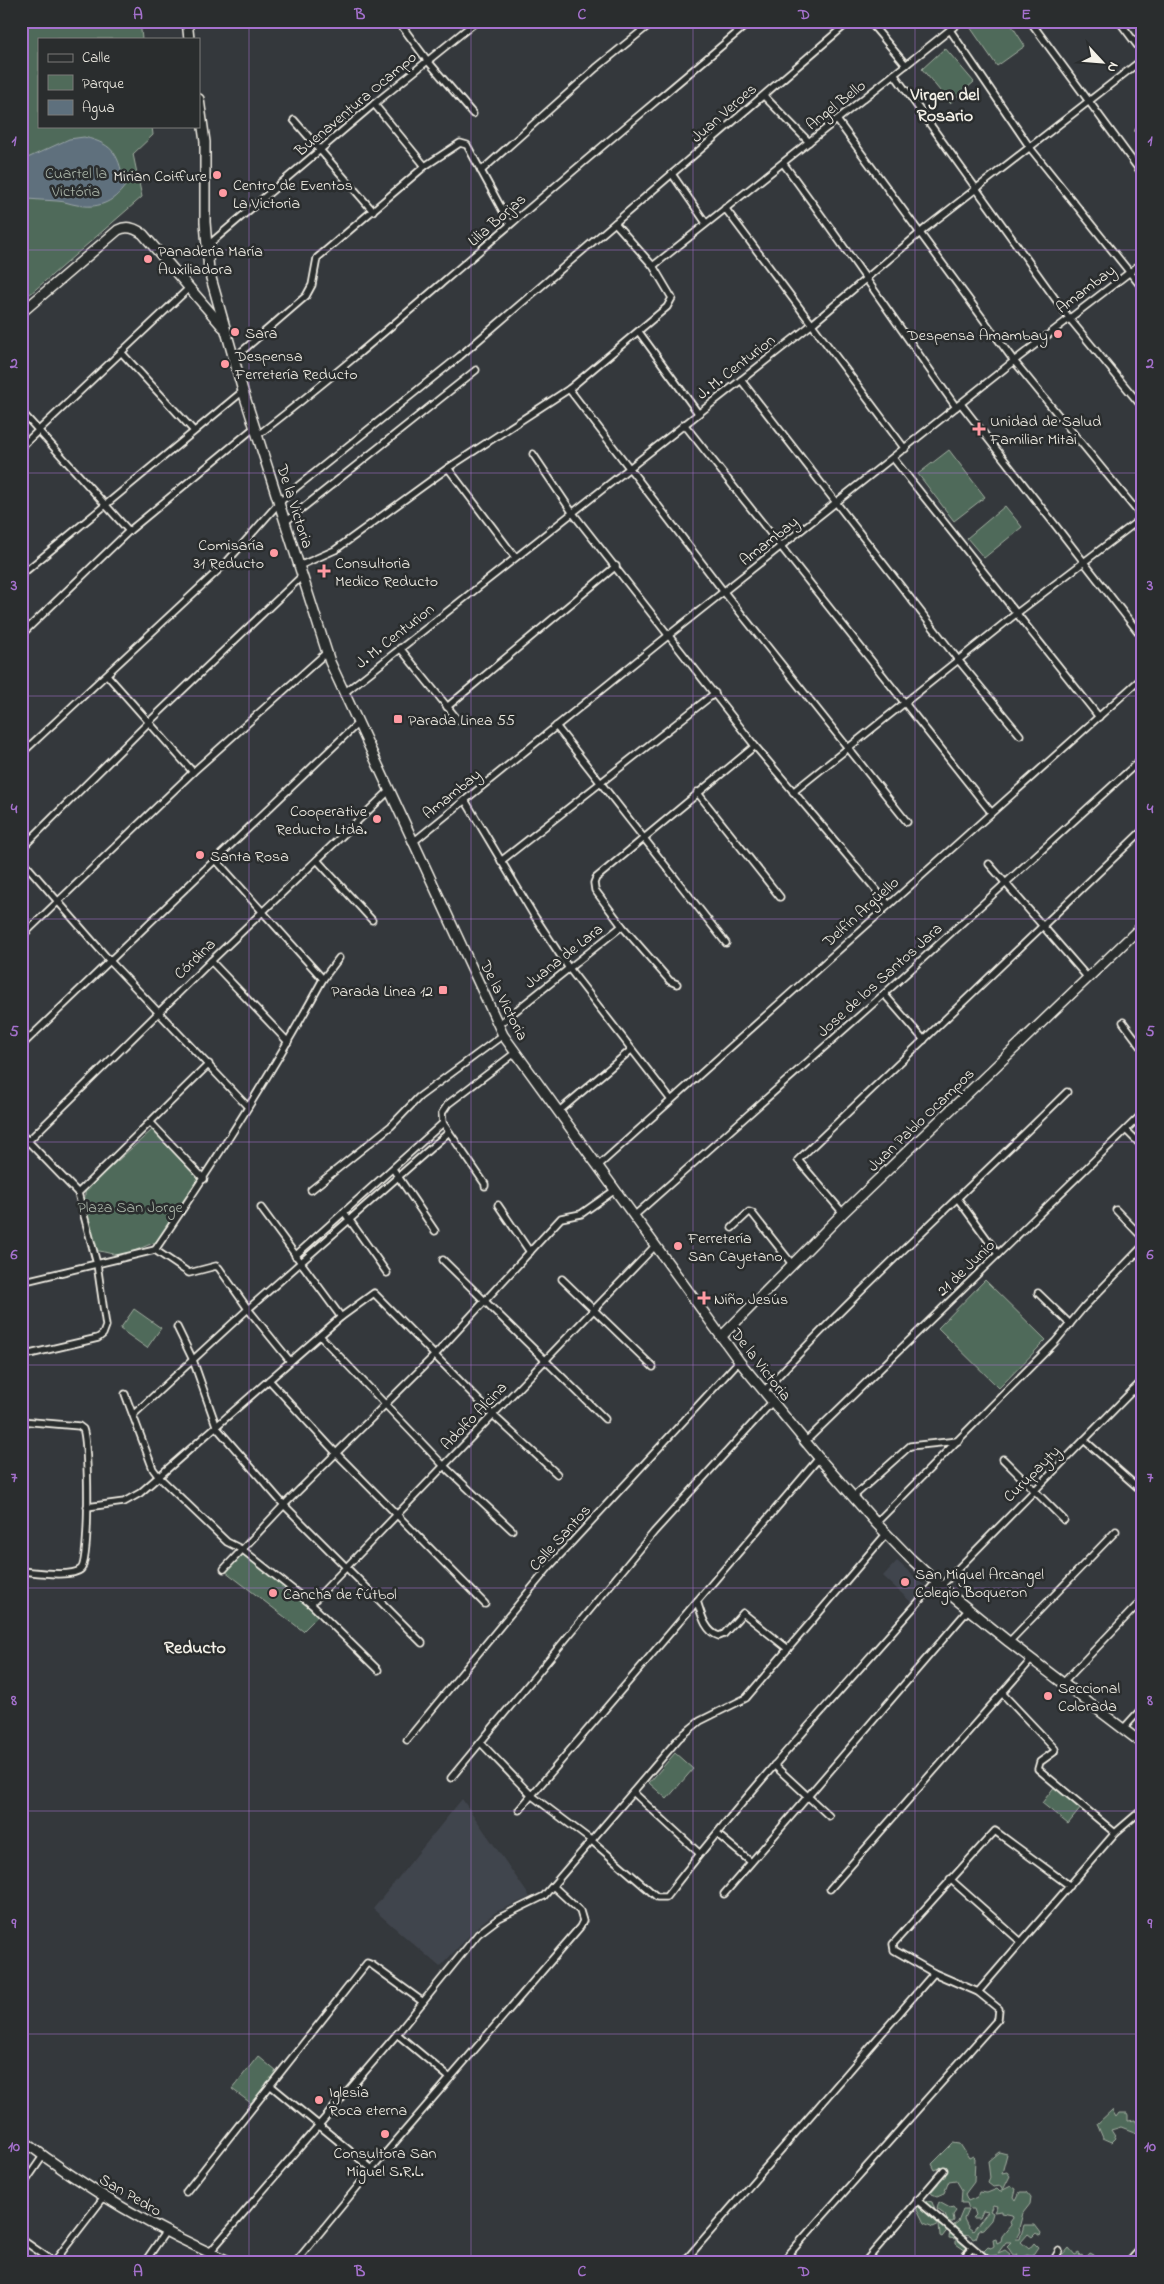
<svg xmlns="http://www.w3.org/2000/svg" width="1164" height="2284" font-family="'Indie Flower',sans-serif">
<style>
.built{fill:#41454d}
.green{fill:#506b5a;stroke:#a2aea1}
.water{fill:#5e707d;stroke:#9aa4a8}
.lines{fill:none;stroke-linecap:round;stroke-linejoin:round}
.stream{stroke:#9aa4a8;stroke-width:2}
.street-casing{stroke:#f4f1e8;stroke-width:9}
.secondary-casing{stroke:#f4f1e8;stroke-width:12}
.street{stroke:#2a2d2e;stroke-width:5.5}
.secondary{stroke:#2a2d2e;stroke-width:9}
.grid{fill:none;stroke:#a571cd;stroke-width:1;stroke-opacity:0.55}
.poi-dot{fill:#ff9aa2;stroke:#2a2d2e;stroke-width:2}
.labels{text-anchor:middle;stroke-width:5;stroke-linejoin:round;paint-order:stroke}
.street-label{font-size:16px;fill:#f4f1e8;stroke:#2a2d2e}
.park-label{font-size:16px;fill:#aab5a8;stroke:#2a2d2e}
.poi-label{font-size:16px;fill:#f4f1e8;stroke:#2a2d2e;text-anchor:start}
.neighbourhood-label{font-size:18px;font-weight:bold;fill:#f4f1e8;stroke:#2a2d2e}
.neatline{fill:none;stroke:#a571cd;stroke-width:2}
.grid-label{font-size:16px;text-anchor:middle;font-weight:bold;fill:#a571cd}
</style>
<rect width="100%" height="100%" fill="#34383c"/>
<filter id="ink" filterUnits="userSpaceOnUse"><feTurbulence type="fractalNoise" baseFrequency=".02" numOctaves="2"/><feDisplacementMap in="SourceGraphic" scale="10" xChannelSelector="R" yChannelSelector="G"/><feConvolveMatrix kernelMatrix="1 2 1 2 8 2 1 2 1" color-interpolation-filters="sRGB"/></filter>
<g filter="url(#ink)">
<g class="built">
<path d="M 897,1561 L 927,1588 L 913,1604 L 883,1576 Z"/>
<path d="M 462,1799 L 530,1897 L 496,1912 L 479,1925 L 440,1967 L 373,1909 Z"/>
</g>
<g class="green">
<path d="M 21,21 L 140,21 L 142,39 L 39,39 L 39,126 L 152,126 L 153,135 L 133,154 L 142,197 L 29,295 L 21,290 Z"/>
<path d="M 972,21 L 1009,21 L 1025,46 L 997,66 L 968,24 Z"/>
<path d="M 945,48 L 974,82 L 950,103 L 922,69 Z"/>
<path d="M 949,450 L 985,497 L 954,521 L 918,474 Z"/>
<path d="M 1005,506 L 1022,527 L 984,558 L 967,538 Z"/>
<path d="M 152,1130 L 199,1180 L 158,1241 L 122,1256 L 95,1250 C 92,1234 81,1204 86,1189 Z"/>
<path d="M 985,1280 L 1046,1340 L 999,1388 L 938,1328 Z"/>
<path d="M 134,1309 L 161,1328 L 147,1348 L 120,1329 Z"/>
<path d="M 243,1552 L 319,1615 L 303,1631 L 225,1571 Z"/>
<path d="M 675,1753 L 693,1769 L 667,1799 L 649,1783 Z"/>
<path d="M 1055,1786 L 1081,1808 L 1068,1824 L 1042,1803 Z"/>
<path d="M 258,2056 L 277,2072 L 252,2104 L 232,2089 Z"/>
<path d="M 1112,2110 L 1116,2117 L 1119,2113 L 1127,2113 L 1128,2115 L 1128,2121 L 1135,2120 L 1140,2128 L 1137,2133 L 1121,2127 L 1111,2130 L 1116,2138 L 1112,2142 L 1103,2138 L 1097,2124 Z"/>
<path d="M 953,2143 L 960,2144 L 969,2158 L 973,2156 L 975,2158 L 974,2182 L 965,2194 L 968,2201 L 977,2197 L 979,2192 L 987,2193 L 997,2189 L 1000,2192 L 1002,2191 L 1001,2186 L 993,2187 L 988,2183 L 990,2178 L 988,2161 L 999,2152 L 1007,2154 L 1002,2173 L 1007,2172 L 1010,2176 L 1003,2190 L 1011,2186 L 1016,2189 L 1014,2197 L 1016,2200 L 1020,2192 L 1027,2192 L 1031,2197 L 1030,2204 L 1023,2213 L 1019,2228 L 1020,2231 L 1016,2239 L 1020,2239 L 1024,2225 L 1035,2225 L 1041,2233 L 1040,2236 L 1036,2233 L 1032,2237 L 1028,2234 L 1021,2242 L 1029,2249 L 1034,2243 L 1038,2247 L 1032,2256 L 1027,2255 L 1022,2257 L 1020,2263 L 1013,2263 L 1018,2254 L 1013,2255 L 1007,2246 L 1011,2242 L 1006,2242 L 998,2253 L 1005,2250 L 1010,2254 L 1006,2259 L 1011,2259 L 1011,2263 L 1002,2263 L 1002,2261 L 997,2259 L 997,2255 L 989,2256 L 986,2260 L 983,2252 L 988,2247 L 991,2248 L 994,2246 L 993,2240 L 996,2239 L 997,2243 L 1001,2241 L 1002,2236 L 1011,2225 L 1010,2222 L 1013,2218 L 1012,2215 L 1002,2213 L 1002,2211 L 994,2212 L 997,2206 L 993,2205 L 990,2211 L 993,2213 L 991,2220 L 983,2229 L 979,2230 L 976,2238 L 973,2239 L 970,2235 L 962,2234 L 970,2246 L 966,2251 L 956,2244 L 956,2239 L 949,2238 L 950,2229 L 959,2232 L 954,2225 L 958,2222 L 963,2210 L 968,2210 L 964,2219 L 968,2227 L 973,2231 L 988,2212 L 983,2211 L 980,2218 L 973,2218 L 976,2215 L 974,2209 L 969,2209 L 967,2203 L 961,2203 L 962,2190 L 956,2180 L 949,2181 L 944,2193 L 937,2196 L 932,2194 L 931,2192 L 938,2184 L 940,2177 L 945,2177 L 946,2170 L 942,2167 L 935,2170 L 932,2164 Z"/>
<path d="M 925,2200 L 932,2202 L 936,2213 L 944,2217 L 944,2222 L 933,2227 L 924,2223 L 916,2207 L 920,2201 Z"/>
<path d="M 939,2202 L 950,2208 L 953,2207 L 956,2211 L 953,2215 L 954,2220 L 953,2222 L 949,2222 L 949,2228 L 942,2237 L 940,2236 L 939,2225 L 948,2222 L 945,2215 L 937,2209 Z"/>
<path d="M 1069,2248 L 1075,2255 L 1079,2253 L 1080,2256 L 1082,2255 L 1084,2260 L 1090,2253 L 1094,2255 L 1098,2263 L 1063,2263 L 1065,2261 L 1062,2256 Z"/>
</g>
<path class="water" d="M 84,137 C 116,145 118,155 125,186 C 113,203 97,209 77,205 C 70,204 64,201 57,201 C 45,200 33,200 21,198 L 21,161 L 69,139 Z"/>
<g class="lines">
<g class="stream">
<path d="M 773,1410 L 784,1424"/>
<path d="M 796,1439 L 803,1447"/>
<path d="M 936,1588 L 942,1593"/>
<path d="M 946,1596 L 961,1609"/>
</g>
<g class="street-casing">
<g id="street">
<path d="M 398,21 L 427,60 L 473,114"/>
<path d="M 869,21 L 906,65"/>
<path d="M 1030,21 L 1143,175"/>
<path d="M 1119,21 L 1143,53"/>
<path d="M 950,30 L 1031,149 L 1143,289"/>
<path d="M 894,74 L 1069,318 L 1143,408"/>
<path d="M 764,96 L 809,142"/>
<path d="M 374,104 L 425,166"/>
<path d="M 294,120 L 373,211"/>
<path d="M 837,120 L 1014,361 L 1142,517"/>
<path d="M 1139,131 L 1143,127"/>
<path d="M 783,163 C 843,243 898,326 956,407"/>
<path d="M 481,171 L 596,68 L 654,21"/>
<path d="M 672,174 L 706,223"/>
<path d="M 725,208 L 905,449"/>
<path d="M 207,246 L 374,104 L 477,21"/>
<path d="M 653,266 L 961,21"/>
<path d="M 639,332 L 698,413"/>
<path d="M 121,352 L 193,430"/>
<path d="M 233,359 L 306,296 L 312,285 L 317,258 L 425,166 L 460,143 L 467,145 L 510,224"/>
<path d="M 741,380 L 959,661 L 1020,735"/>
<path d="M 569,389 L 724,592 L 907,822"/>
<path d="M 961,404 L 1143,638"/>
<path d="M 21,411 L 129,531"/>
<path d="M 684,424 L 991,812"/>
<path d="M 258,435 C 345,368 427,295 511,224 C 590,156 671,89 751,21"/>
<path d="M 21,447 L 188,289"/>
<path d="M 533,454 L 572,512 L 755,746 L 888,904"/>
<path d="M 893,458 L 1099,717"/>
<path d="M 448,468 L 515,557"/>
<path d="M 285,522 L 476,370"/>
<path d="M 299,566 L 335,550 L 448,468 L 569,389 L 667,307 L 672,298 L 653,266 L 615,223"/>
<path d="M 21,575 L 243,391"/>
<path d="M 21,635 L 129,531 L 255,427"/>
<path d="M 400,648 L 458,720"/>
<path d="M 107,675 L 193,772"/>
<path d="M 344,693 L 811,325 L 927,227 L 1143,59"/>
<path d="M 447,707 L 616,566"/>
<path d="M 556,726 L 726,943"/>
<path d="M 21,754 L 225,564 L 279,503 L 298,486 L 460,356 L 850,21"/>
<path d="M 697,792 L 780,897"/>
<path d="M 793,792 L 1017,613 L 1143,517"/>
<path d="M 465,800 L 533,914 L 568,967 L 671,1100"/>
<path d="M 412,843 L 669,635 L 1014,361 L 1143,262"/>
<path d="M 21,849 L 148,723 L 302,576"/>
<path d="M 21,859 L 109,960 L 248,1107"/>
<path d="M 215,859 L 323,979 L 339,958"/>
<path d="M 317,860 L 372,920"/>
<path d="M 501,861 L 715,693"/>
<path d="M 989,864 L 1088,978"/>
<path d="M 21,937 L 193,772 L 327,652"/>
<path d="M 211,961 L 288,1042"/>
<path d="M 677,984 L 670,981 L 622,926 L 595,890 L 594,883 L 596,878 L 755,746"/>
<path d="M 884,994 L 924,1040"/>
<path d="M 1123,1022 L 1143,1049"/>
<path d="M 498,1025 L 622,926"/>
<path d="M 21,1046 L 358,723"/>
<path d="M 558,1112 L 631,1050"/>
<path d="M 151,1123 L 204,1179"/>
<path d="M 1126,1130 L 1143,1147"/>
<path d="M 21,1134 L 78,1193 L 97,1264 L 106,1326 L 103,1334 L 98,1338 L 21,1356"/>
<path d="M 21,1148 L 211,961 L 389,791"/>
<path d="M 598,1166 L 1143,677"/>
<path d="M 393,1169 L 435,1231"/>
<path d="M 485,1186 L 485,1184 L 443,1123 L 442,1113 L 448,1104 L 515,1053"/>
<path d="M 311,1190 L 391,1126 L 419,1097 L 503,1035"/>
<path d="M 78,1193 L 209,1064"/>
<path d="M 958,1199 L 998,1254"/>
<path d="M 498,1205 L 530,1252"/>
<path d="M 261,1208 L 341,1317"/>
<path d="M 1116,1210 L 1143,1238"/>
<path d="M 344,1212 L 387,1273"/>
<path d="M 843,1213 L 798,1160 L 1143,830"/>
<path d="M 634,1216 L 884,994 L 1135,765 L 1143,762"/>
<path d="M 732,1228 L 749,1212 L 752,1213 L 792,1264"/>
<path d="M 155,1250 C 215,1162 272,1073 323,979"/>
<path d="M 295,1256 L 443,1123"/>
<path d="M 443,1260 L 605,1419"/>
<path d="M 562,1279 L 653,1367"/>
<path d="M 21,1282 L 155,1250 L 189,1273 L 216,1266 L 219,1268 L 248,1309 L 290,1361"/>
<path d="M 1038,1293 L 1070,1324"/>
<path d="M 177,1327 L 193,1360 L 217,1428 L 284,1505 L 422,1643"/>
<path d="M 320,1336 L 444,1466 L 512,1530"/>
<path d="M 269,1380 L 336,1453 L 485,1604"/>
<path d="M 1133,1390 L 1143,1399"/>
<path d="M 764,1391 C 860,1287 966,1192 1067,1092"/>
<path d="M 125,1394 L 153,1469 L 159,1477 L 227,1542 L 243,1550 L 311,1604 L 378,1670"/>
<path d="M 134,1414 L 248,1309 L 449,1132"/>
<path d="M 21,1421 L 79,1426 L 83,1429 C 89,1443 90,1560 81,1569 C 72,1578 34,1572 21,1571"/>
<path d="M 1084,1440 L 1143,1492"/>
<path d="M 806,1441 L 1143,1113"/>
<path d="M 1003,1459 L 1064,1520"/>
<path d="M 853,1497 L 910,1446 L 958,1441"/>
<path d="M 87,1507 L 124,1502 L 140,1493 L 341,1317 L 374,1293 L 493,1415 L 557,1474"/>
<path d="M 876,1523 L 1055,1342 L 1084,1307 L 1143,1246"/>
<path d="M 224,1569 L 284,1505 L 435,1355 L 561,1218 L 581,1214 L 615,1190"/>
<path d="M 941,1586 L 1143,1380"/>
<path d="M 697,1601 C 701,1613 705,1632 719,1636 L 724,1634 L 743,1613 L 788,1649"/>
<path d="M 311,1604 L 655,1246"/>
<path d="M 1009,1642 L 1116,1531"/>
<path d="M 1063,1683 L 1143,1599"/>
<path d="M 1002,1693 L 1055,1749 L 1054,1752 L 1040,1762 L 1038,1769 L 1115,1833"/>
<path d="M 1123,1729 L 1143,1707"/>
<path d="M 407,1740 L 549,1567 L 739,1361"/>
<path d="M 481,1743 L 531,1795 L 592,1841 L 657,1897 L 666,1897 C 750,1788 845,1686 936,1582"/>
<path d="M 774,1765 L 829,1816"/>
<path d="M 451,1778 L 654,1532 L 772,1402"/>
<path d="M 633,1792 L 699,1853"/>
<path d="M 519,1810 L 819,1458"/>
<path d="M 717,1834 L 751,1862"/>
<path d="M 950,1879 L 1020,1941"/>
<path d="M 830,1889 L 1032,1659"/>
<path d="M 724,1894 L 969,1609"/>
<path d="M 978,1992 L 1115,1833 L 1143,1809"/>
<path d="M 397,2034 L 450,2078"/>
<path d="M 270,2085 L 372,2169"/>
<path d="M 21,2188 L 43,2156"/>
<path d="M 186,2192 L 367,1963 L 372,1965 L 423,2002"/>
<path d="M 917,2200 L 991,2263"/>
<path d="M 21,2239 L 54,2262 L 104,2197"/>
<path d="M 210,2252 L 397,2034 L 478,1934 L 499,1918 L 544,1896 L 679,1738 L 700,1721 L 746,1698 L 887,1533"/>
<path d="M 144,2263 L 166,2231"/>
<path d="M 295,2263 L 372,2169 L 580,1927 L 583,1921 L 580,1911 L 553,1886"/>
<path d="M 683,2263 L 934,1973"/>
<path d="M 781,2263 L 998,2019 L 999,2009 L 978,1992 L 934,1973 L 894,1950 L 893,1944 L 995,1831 L 1070,1886"/>
<path d="M 864,2263 L 944,2170"/>
<path d="M 959,2263 L 972,2248"/>
<path d="M 1052,2263 L 1059,2251"/>
<path d="M 1128,2263 L 1143,2246"/>
</g>
</g>
<g class="secondary-casing">
<g id="secondary">
<path d="M 187,21 L 189,39"/>
<path d="M 199,99 L 205,142 L 205,222 L 209,271 L 243,391 L 330,662 L 503,1035 L 739,1361 L 819,1458 L 876,1523 L 910,1558 L 947,1592 L 1009,1642 L 1143,1744"/>
<path d="M 21,313 L 118,230 C 127,225 135,228 143,234 L 223,327"/>
<path d="M 721,1337 L 843,1213 L 1143,925"/>
<path d="M 21,2139 C 86,2189 158,2231 233,2263"/>
</g>
</g>
<use href="#street" class="street"/>
<use href="#secondary" class="secondary"/>
</g>
</g>
<path class="grid" d="M 249,21 L 249,2263M 471,21 L 471,2263M 693,21 L 693,2263M 915,21 L 915,2263M 21,250 L 1143,250M 21,473 L 1143,473M 21,696 L 1143,696M 21,919 L 1143,919M 21,1142 L 1143,1142M 21,1365 L 1143,1365M 21,1588 L 1143,1588M 21,1811 L 1143,1811M 21,2034 L 1143,2034"/>
<g class="poi-dot">
<circle cx="217" cy="175" r="5"/>
<circle cx="223" cy="193" r="5"/>
<circle cx="148" cy="259" r="5"/>
<circle cx="235" cy="332" r="5"/>
<circle cx="1058" cy="334" r="5"/>
<circle cx="225" cy="364" r="5"/>
<path d="M976.5 421.5h5v5h5v5h-5v5h-5v-5h-5v-5h5z"/>
<circle cx="274" cy="553" r="5"/>
<path d="M321.5 563.5h5v5h5v5h-5v5h-5v-5h-5v-5h5z"/>
<rect x="393" y="714" width="10" height="10" rx="2.5"/>
<circle cx="377" cy="819" r="5"/>
<circle cx="200" cy="855" r="5"/>
<rect x="438" y="985" width="10" height="10" rx="2.5"/>
<circle cx="678" cy="1246" r="5"/>
<path d="M701.5 1290.5h5v5h5v5h-5v5h-5v-5h-5v-5h5z"/>
<circle cx="905" cy="1582" r="5"/>
<circle cx="273" cy="1593" r="5"/>
<circle cx="1048" cy="1696" r="5"/>
<circle cx="319" cy="2100" r="5"/>
<circle cx="385" cy="2134" r="5"/>
</g>
<g class="labels">
<g class="street-label">
<text transform="translate(355 103) rotate(-40)" y="6">Buenaventura Ocampo</text>
<text transform="translate(835 104) rotate(-38)" y="6">Angel Bello</text>
<text transform="translate(723 112) rotate(-41)" y="6">Juan Veroes</text>
<text transform="translate(496 219) rotate(-41)" y="6">Lilia Borjas</text>
<text transform="translate(1085 288) rotate(-37)" y="6">Amambay</text>
<text transform="translate(735 366) rotate(-38)" y="6">J. M. Centurion</text>
<text transform="translate(296 506) rotate(72)" y="6">De la Victoria</text>
<text transform="translate(768 540) rotate(-38)" y="6">Amambay</text>
<text transform="translate(394 635) rotate(-38)" y="6">J. M. Centurion</text>
<text transform="translate(451 793) rotate(-39)" y="6">Amambay</text>
<text transform="translate(860 911) rotate(-42)" y="6">Delfín Argüello</text>
<text transform="translate(563 955) rotate(-38)" y="6">Juana de Lara</text>
<text transform="translate(194 958) rotate(-44)" y="6">Córdina</text>
<text transform="translate(879 979) rotate(-42)" y="6">Jose de los Santos Jara</text>
<text transform="translate(505 1000) rotate(63)" y="6">De la Victoria</text>
<text transform="translate(920 1119) rotate(-44)" y="6">Juan Pablo Ocampos</text>
<text transform="translate(965 1267) rotate(-44)" y="6">21 de Junio</text>
<text transform="translate(762 1364) rotate(52)" y="6">De la Victoria</text>
<text transform="translate(473 1415) rotate(-46)" y="6">Adolfo Alcina</text>
<text transform="translate(1031 1473) rotate(-45)" y="6">Curupayty</text>
<text transform="translate(559 1537) rotate(-48)" y="6">Calle Santos</text>
<text transform="translate(131 2194) rotate(30)" y="6">San Pedro</text>
</g>
<g class="park-label">
<text x="76" y="178">Cuartel la<tspan x="76" dy="18">Victória</tspan></text>
<text x="130" y="1212">Plaza San Jorge</text>
</g>
<g class="poi-label">
<text x="207" y="181" text-anchor="end">Mirian Coiffure</text>
<text x="233" y="190">Centro de Eventos<tspan x="233" dy="18">La Victoria</tspan></text>
<text x="158" y="256">Panadería María<tspan x="158" dy="18">Auxiliadora</tspan></text>
<text x="245" y="338">Sara</text>
<text x="1048" y="340" text-anchor="end">Despensa Amambay</text>
<text x="235" y="361">Despensa<tspan x="235" dy="18">Ferretería Reducto</tspan></text>
<text x="990" y="426">Unidad de Salud<tspan x="990" dy="18">Familiar Mitai</tspan></text>
<text x="264" y="550" text-anchor="end">Comisaría<tspan x="264" dy="18">31 Reducto</tspan></text>
<text x="335" y="568">Consultoria<tspan x="335" dy="18">Medico Reducto</tspan></text>
<text x="408" y="725">Parada Linea 55</text>
<text x="367" y="816" text-anchor="end">Cooperative<tspan x="367" dy="18">Reducto Ltda.</tspan></text>
<text x="210" y="861">Santa Rosa</text>
<text x="433" y="996" text-anchor="end">Parada Linea 12</text>
<text x="688" y="1243">Ferretería<tspan x="688" dy="18">San Cayetano</tspan></text>
<text x="714" y="1304">Niño Jesús</text>
<text x="915" y="1579">San Miguel Arcangel<tspan x="915" dy="18">Colegio Boqueron</tspan></text>
<text x="283" y="1599">Cancha de fútbol</text>
<text x="1058" y="1693">Seccional<tspan x="1058" dy="18">Colorada</tspan></text>
<text x="329" y="2097">Iglesia<tspan x="329" dy="18">Roca eterna</tspan></text>
<text x="385" y="2158" text-anchor="middle">Consultora San<tspan x="385" dy="18">Miguel S.R.L.</tspan></text>
</g>
<g class="neighbourhood-label">
<text x="945" y="100">Virgen del<tspan x="945" dy="21">Rosario</tspan></text>
<text x="195" y="1653">Reducto</text>
</g>
</g>
<rect width="1164" height="2284" fill="none" stroke="#2a2d2e" stroke-width="55"/>
<rect x="38" y="38" width="162" height="90" fill="#2a2d2e" stroke="#7b7b78"/>
<rect x="48" y="54" width="25" height="8" fill="#2a2d2e" stroke="#7b7b78"/>
<text x="82" y="62" font-size="15" fill="#f4f1e8">Calle</text>
<rect x="48" y="75" width="25" height="15" fill="#506b5a" stroke="#7b7b78"/>
<text x="82" y="88" font-size="15" fill="#f4f1e8">Parque</text>
<rect x="48" y="100" width="25" height="15" fill="#5e707d" stroke="#7b7b78"/>
<text x="82" y="112" font-size="15" fill="#f4f1e8">Agua</text>
<g transform="translate(1102 62) rotate(116)" stroke="#2a2d2e" stroke-width="4" paint-order="stroke">
<path d="M0-4L9 19L0 12L-9 19Z" fill="#f4f1e8"/>
<text y="-8" font-size="14" font-weight="bold" text-anchor="middle" fill="#f4f1e8">N</text>
</g>
<rect x="28" y="28" width="1108" height="2228" class="neatline"/>
<g class="grid-label">
<text x="138" y="19">A</text>
<text x="360" y="19">B</text>
<text x="582" y="19">C</text>
<text x="804" y="19">D</text>
<text x="1026" y="19">E</text>
<text x="14" y="145">1</text>
<text x="1150" y="145">1</text>
<text x="14" y="368">2</text>
<text x="1150" y="368">2</text>
<text x="14" y="590">3</text>
<text x="1150" y="590">3</text>
<text x="14" y="813">4</text>
<text x="1150" y="813">4</text>
<text x="14" y="1036">5</text>
<text x="1150" y="1036">5</text>
<text x="14" y="1259">6</text>
<text x="1150" y="1259">6</text>
<text x="14" y="1482">7</text>
<text x="1150" y="1482">7</text>
<text x="14" y="1705">8</text>
<text x="1150" y="1705">8</text>
<text x="14" y="1928">9</text>
<text x="1150" y="1928">9</text>
<text x="14" y="2151">10</text>
<text x="1150" y="2151">10</text>
<text x="138" y="2276">A</text>
<text x="360" y="2276">B</text>
<text x="582" y="2276">C</text>
<text x="804" y="2276">D</text>
<text x="1026" y="2276">E</text>
</g>
</svg>
